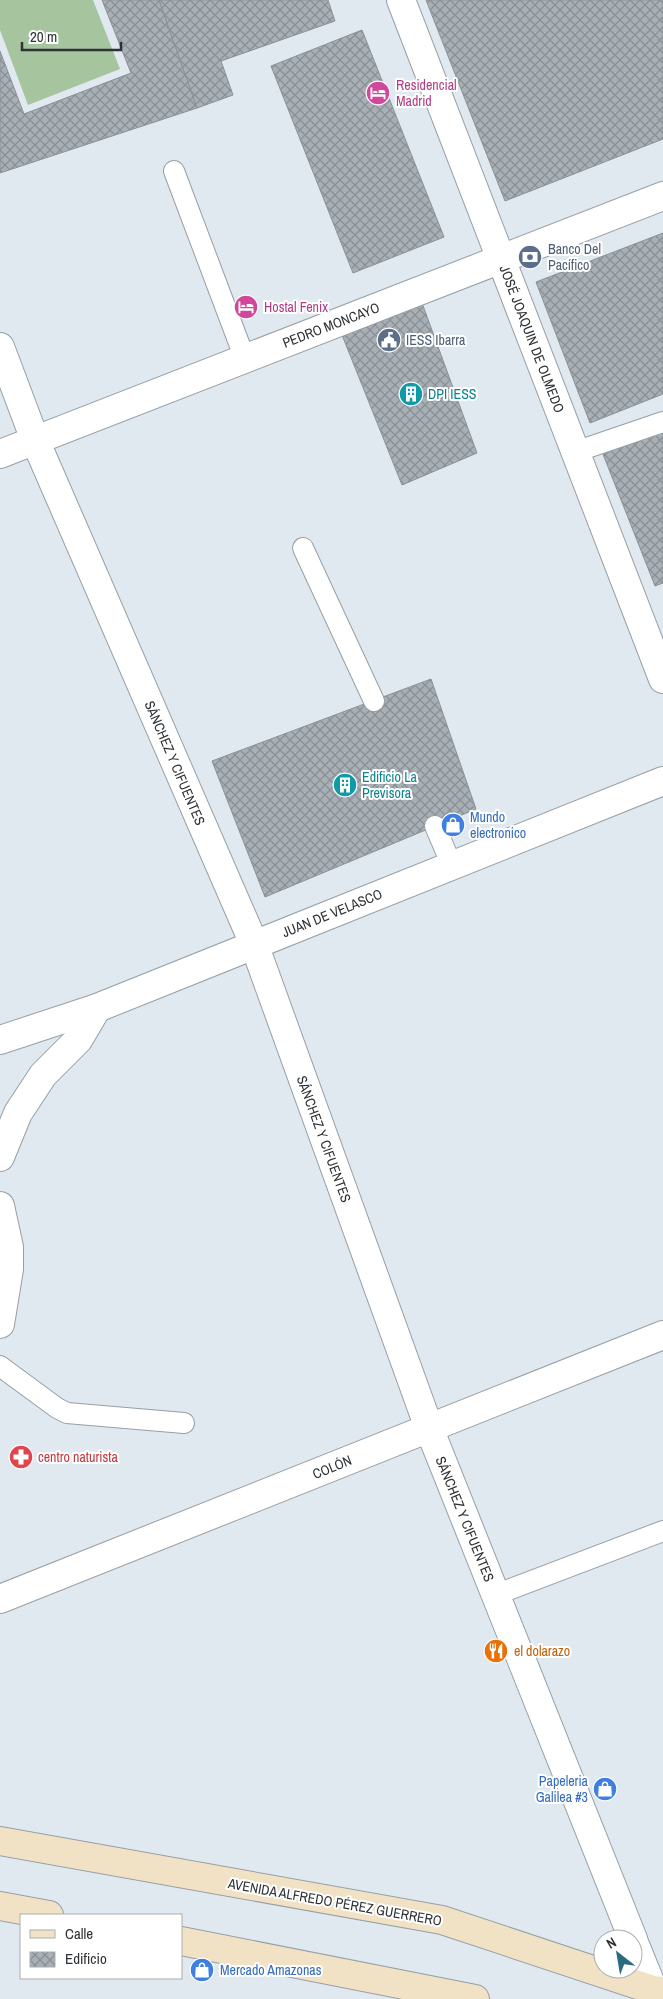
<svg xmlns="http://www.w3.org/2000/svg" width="663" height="1999" font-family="'Archivo Narrow',sans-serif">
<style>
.garden{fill:#a6c49d}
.building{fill:url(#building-cross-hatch);stroke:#8a9197}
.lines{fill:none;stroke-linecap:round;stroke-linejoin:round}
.lane-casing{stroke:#979fa5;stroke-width:22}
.street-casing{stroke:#979fa5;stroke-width:30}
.secondary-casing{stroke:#979fa5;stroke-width:30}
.lane{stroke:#fff;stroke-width:20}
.street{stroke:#fff;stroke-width:28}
.secondary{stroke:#f2e2c5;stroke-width:28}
.labels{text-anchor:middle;stroke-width:4;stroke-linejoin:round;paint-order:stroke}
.hotel-label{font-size:14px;fill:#b23c85;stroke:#fff;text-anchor:start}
.service-label{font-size:14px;fill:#4e5e75;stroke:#fff;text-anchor:start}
.street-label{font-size:14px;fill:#2f3235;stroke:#fff}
.culture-label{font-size:14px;fill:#0d838f;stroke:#fff;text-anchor:start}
.shop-label{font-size:14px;fill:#366cbe;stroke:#fff;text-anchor:start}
.health-label{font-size:14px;fill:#be3a42;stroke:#fff;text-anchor:start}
.food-label{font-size:14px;fill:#c56008;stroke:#fff;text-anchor:start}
</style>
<defs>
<pattern id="building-cross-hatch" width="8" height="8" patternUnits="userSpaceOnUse" patternTransform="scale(1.25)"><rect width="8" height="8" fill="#a8b0b6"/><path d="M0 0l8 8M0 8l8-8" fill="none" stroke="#899095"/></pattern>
</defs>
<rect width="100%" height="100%" fill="#e1e9f0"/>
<path class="garden" d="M 0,0 L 93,0 L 120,69 L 28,105 L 0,30 Z"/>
<g class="building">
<path d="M 102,0 L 159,0 L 197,108 L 0,173 L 0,51 L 24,114 L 131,73 Z"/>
<path d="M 159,0 L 328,0 L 335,21 L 221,61 L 233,95 L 197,108 Z"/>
<path d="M 426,0 L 663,0 L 663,139 L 505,201 Z"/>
<path d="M 362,30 L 444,237 L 353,273 L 271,66 Z"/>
<path d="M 663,233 L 663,394 L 590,423 L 536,282 Z"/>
<path d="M 422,303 L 477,453 L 402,485 L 342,335 Z"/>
<path d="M 663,413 L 663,583 L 655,586 L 597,439 Z"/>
<path d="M 431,679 L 476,809 L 265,897 L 212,761 Z"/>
</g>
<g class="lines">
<g class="lane-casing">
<g id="lane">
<path d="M 174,171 L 245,359"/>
<path d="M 575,452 L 663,422"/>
<path d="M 303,548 L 374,701"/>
<path d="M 435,826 L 452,866"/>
<path d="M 0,1366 L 57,1408 L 67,1413 L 184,1423"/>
<path d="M 495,1595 L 663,1531"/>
</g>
</g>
<g class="street-casing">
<g id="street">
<path d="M 401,0 L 663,679"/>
<path d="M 0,347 L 35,440 L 254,944 L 429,1428 L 633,1939"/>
<path d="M 0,454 L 663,196"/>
<path d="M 0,1040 L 97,1008 L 663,781"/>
<path d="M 0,1157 L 18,1113 L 43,1075 L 78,1040 L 97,1008"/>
<path d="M 0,1206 L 9,1247 L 9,1269 L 0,1324"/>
<path d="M 0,1599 L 663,1335"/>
<path d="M 633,1940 L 657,1999"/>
</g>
</g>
<g class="secondary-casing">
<g id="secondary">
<path d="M 0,1841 L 442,1920 L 653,1990 L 663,1991"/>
<path d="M 0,1906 L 49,1915"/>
<path d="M 181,1941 L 475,1999"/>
</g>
</g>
<use href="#lane" class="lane"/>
<use href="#street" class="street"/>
<use href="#secondary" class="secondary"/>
</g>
<defs>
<g id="hotel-disc" transform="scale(1.25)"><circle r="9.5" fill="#d1479c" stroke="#fff"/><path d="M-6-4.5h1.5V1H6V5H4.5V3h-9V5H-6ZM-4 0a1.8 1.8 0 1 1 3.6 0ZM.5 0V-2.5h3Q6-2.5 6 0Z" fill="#fff"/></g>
<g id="bank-disc" transform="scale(1.25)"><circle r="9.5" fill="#5c6f8a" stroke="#fff"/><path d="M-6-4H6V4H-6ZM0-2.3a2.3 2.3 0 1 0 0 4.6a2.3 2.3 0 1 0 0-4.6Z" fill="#fff"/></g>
<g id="civic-disc" transform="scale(1.25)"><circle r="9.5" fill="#5c6f8a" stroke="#fff"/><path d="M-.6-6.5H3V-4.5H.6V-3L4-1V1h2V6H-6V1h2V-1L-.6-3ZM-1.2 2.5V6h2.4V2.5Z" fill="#fff"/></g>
<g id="building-disc" transform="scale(1.25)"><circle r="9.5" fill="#0f9aa8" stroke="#fff"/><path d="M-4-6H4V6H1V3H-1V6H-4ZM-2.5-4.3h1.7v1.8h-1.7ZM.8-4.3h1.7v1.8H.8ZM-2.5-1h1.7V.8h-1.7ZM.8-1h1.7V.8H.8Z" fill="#fff"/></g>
<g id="shop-disc" transform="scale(1.25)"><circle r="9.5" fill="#3f7fe0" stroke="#fff"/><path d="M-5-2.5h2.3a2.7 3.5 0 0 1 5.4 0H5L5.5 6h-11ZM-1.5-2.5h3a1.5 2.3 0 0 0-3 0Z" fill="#fff"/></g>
<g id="pharmacy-disc" transform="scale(1.25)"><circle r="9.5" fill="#e0444e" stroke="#fff"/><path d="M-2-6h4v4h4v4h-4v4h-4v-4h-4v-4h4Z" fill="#fff"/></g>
<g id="restaurant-disc" transform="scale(1.25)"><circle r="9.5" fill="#e8710a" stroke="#fff"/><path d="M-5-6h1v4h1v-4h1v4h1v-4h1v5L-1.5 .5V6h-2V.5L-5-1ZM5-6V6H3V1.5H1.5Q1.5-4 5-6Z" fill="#fff"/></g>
</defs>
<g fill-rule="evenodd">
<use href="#hotel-disc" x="378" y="93"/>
<use href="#bank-disc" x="530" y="257"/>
<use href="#hotel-disc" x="246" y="307"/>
<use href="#civic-disc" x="389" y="340"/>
<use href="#building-disc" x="411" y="394"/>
<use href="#building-disc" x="345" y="785"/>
<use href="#shop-disc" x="453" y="825"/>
<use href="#pharmacy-disc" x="21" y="1457"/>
<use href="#restaurant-disc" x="496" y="1651"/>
<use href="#shop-disc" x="605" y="1789"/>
<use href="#shop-disc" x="202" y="1970"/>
</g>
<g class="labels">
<g class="hotel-label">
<text x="396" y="90">Residencial<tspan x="396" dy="16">Madrid</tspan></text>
<text x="264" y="312">Hostal Fenix</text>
</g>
<g class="service-label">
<text x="548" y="254">Banco Del<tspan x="548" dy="16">Pacífico</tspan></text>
<text x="406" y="345">IESS Ibarra</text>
</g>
<g class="street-label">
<text transform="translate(331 325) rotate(-21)" y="5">PEDRO MONCAYO</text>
<text transform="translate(532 339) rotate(69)" y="5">JOSÉ JOAQUIN DE OLMEDO</text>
<text transform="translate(175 763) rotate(67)" y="5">SÁNCHEZ Y CIFUENTES</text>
<text transform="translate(332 913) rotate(-22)" y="5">JUAN DE VELASCO</text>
<text transform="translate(324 1139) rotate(70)" y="5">SÁNCHEZ Y CIFUENTES</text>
<text transform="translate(332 1467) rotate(-22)" y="5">COLÓN</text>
<text transform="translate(465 1519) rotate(68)" y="5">SÁNCHEZ Y CIFUENTES</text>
<text transform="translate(335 1902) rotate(10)" y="5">AVENIDA ALFREDO PÉREZ GUERRERO</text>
</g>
<g class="culture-label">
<text x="428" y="399">DPI IESS</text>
<text x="362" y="782">Edificio La<tspan x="362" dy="16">Previsora</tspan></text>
</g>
<g class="shop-label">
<text x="470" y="822">Mundo<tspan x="470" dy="16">electronico</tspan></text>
<text x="588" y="1786" text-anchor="end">Papeleria<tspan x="588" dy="16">Galilea #3</tspan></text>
<text x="220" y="1975">Mercado Amazonas</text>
</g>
<g class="health-label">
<text x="38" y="1462">centro naturista</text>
</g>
<g class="food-label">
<text x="514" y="1656">el dolarazo</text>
</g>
</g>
<rect x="20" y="1914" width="162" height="65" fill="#ffffff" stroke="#acadae"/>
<rect x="30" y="1930" width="25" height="8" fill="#f2e2c5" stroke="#acadae"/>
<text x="65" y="1939" font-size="15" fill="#2f3235">Calle</text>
<rect x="30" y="1952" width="25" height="15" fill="url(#building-cross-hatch)" stroke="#acadae"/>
<text x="65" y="1964" font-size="15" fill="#2f3235">Edificio</text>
<g transform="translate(618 1954) rotate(329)"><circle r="24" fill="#ffffff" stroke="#acadae"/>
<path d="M0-4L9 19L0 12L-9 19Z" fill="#2b6a7f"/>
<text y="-8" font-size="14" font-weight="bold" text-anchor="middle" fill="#2f3235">N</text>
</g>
<path d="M22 42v8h99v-8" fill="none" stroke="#2f3235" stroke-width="2.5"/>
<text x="30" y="42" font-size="15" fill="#2f3235" stroke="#ffffff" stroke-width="4" paint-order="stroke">20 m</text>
</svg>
